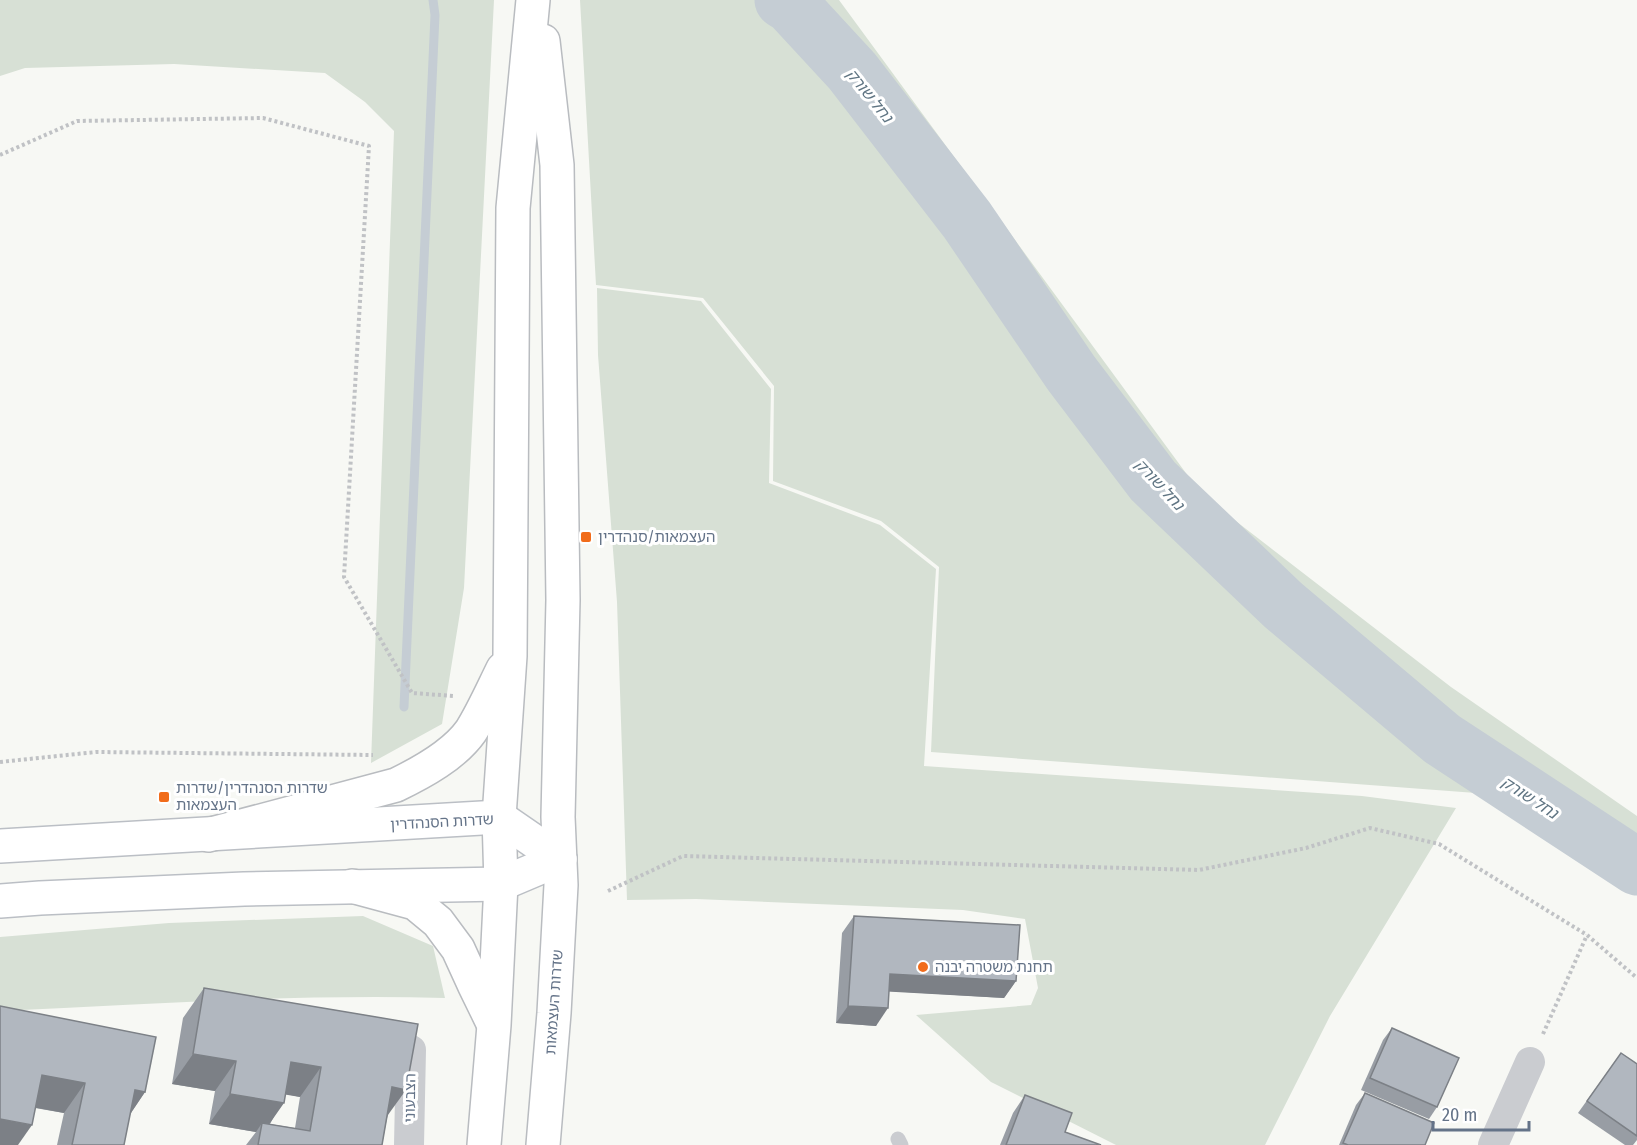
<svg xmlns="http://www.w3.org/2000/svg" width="1637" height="1145" font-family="'Fira Sans Condensed','Noto Sans Hebrew',sans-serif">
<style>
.green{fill:#d7e0d5}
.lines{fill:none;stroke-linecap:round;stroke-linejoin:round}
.stream{stroke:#c5cdd4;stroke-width:9}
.river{stroke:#c5cdd4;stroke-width:57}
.secondary-casing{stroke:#bbbfc5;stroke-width:36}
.highway-casing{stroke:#b9bcc0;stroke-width:36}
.path{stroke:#c0c2c5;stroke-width:4;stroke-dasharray:3 3;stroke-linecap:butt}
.lane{stroke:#caccd0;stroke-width:15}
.street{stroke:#caccd0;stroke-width:30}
.secondary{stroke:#fff;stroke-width:33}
.highway{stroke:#fff;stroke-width:33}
.wall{fill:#989da4;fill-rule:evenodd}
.shaded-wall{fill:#7c8086}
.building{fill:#b1b7bf;stroke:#7c8086;stroke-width:1.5}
.poi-dot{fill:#f16c1b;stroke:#fff;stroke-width:2}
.labels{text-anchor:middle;stroke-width:6;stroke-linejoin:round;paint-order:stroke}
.poi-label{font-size:15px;fill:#647388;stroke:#fff;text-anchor:start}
.street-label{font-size:15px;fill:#647388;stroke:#fff}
.water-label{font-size:16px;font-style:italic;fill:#607583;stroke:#fff}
</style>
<rect width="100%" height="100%" fill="#f7f8f4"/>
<g class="green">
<path d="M 0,0 L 494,0 L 464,588 L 442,724 L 371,763 L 394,131 L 365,102 L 325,73 L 174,64 L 25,68 L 0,76 Z"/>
<path d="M 580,0 L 839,0 L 1202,495 L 1451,687 L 1637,816 L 1637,866 L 1489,794 L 931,752 L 939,567 L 881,521 L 773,481 L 774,386 L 703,298 L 596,285 Z"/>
<path d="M 597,288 L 701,301 L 771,389 L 769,483 L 880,525 L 936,569 L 924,766 L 1362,796 L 1456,808 L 1330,1016 L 1265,1145 L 1116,1145 L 991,1082 L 916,1015 L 1031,1005 L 1038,988 L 1025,919 L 963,910 L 696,899 L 627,900 L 617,602 L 598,355 Z"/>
<path d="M 363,916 L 433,946 L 445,998 C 297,994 148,1004 0,1011 L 0,937 L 169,923 Z"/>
</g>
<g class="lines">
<path class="stream" d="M 404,707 L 435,15 L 433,0"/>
<path class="river" d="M 783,0 L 791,5 L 852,71 L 967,220 L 1071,373 L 1153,481 L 1283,605 L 1442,739 L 1637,867"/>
<g class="secondary-casing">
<g id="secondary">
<path d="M 0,846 L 499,817 L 560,859"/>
<path d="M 0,901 L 40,898 L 244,889 L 501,884 L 560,859"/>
</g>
</g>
<g class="highway-casing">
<g id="highway">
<path d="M 543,41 L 557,165 L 563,600 L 558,817 L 561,885 L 554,1013 L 543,1145"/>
<path d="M 208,835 L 396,785 C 423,772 454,755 471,731 C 483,712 493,689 503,669"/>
<path d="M 352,886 L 415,903 L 438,922 L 458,949 L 474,984 L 493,1023"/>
<path d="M 484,1145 L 494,1025 L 501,884 L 499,817 L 510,656 L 513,208 L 533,0"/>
</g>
</g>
<g class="path">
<path d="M 0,155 L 77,121 L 263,118 L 369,146 L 344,577 L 412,693 L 454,696"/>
<path d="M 0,762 L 96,752 L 373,755"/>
<path d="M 608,891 L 683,856 L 1199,870 L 1306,848 L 1370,828 L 1439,844 L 1587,935 L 1637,978"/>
<path d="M 1543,1034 L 1587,935"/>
</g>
<path class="lane" d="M 898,1139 L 901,1145"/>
<g class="street">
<path d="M 409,1145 L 411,1050"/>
<path d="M 1493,1145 L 1530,1062"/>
</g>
<use href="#secondary" class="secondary"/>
<use href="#highway" class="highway"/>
</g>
<g class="wall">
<path d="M 854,916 L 1016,981 L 1004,998 L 889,991 L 876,1026 L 836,1023 L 842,933 Z"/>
<path d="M 204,988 L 418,1024 L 387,1118 L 382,1145 L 246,1145 L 256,1132 L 209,1124 L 215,1091 L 172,1084 L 183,1018 ZM 286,1094 L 300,1097 L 295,1128 L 270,1124 Z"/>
<path d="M 0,1006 L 145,1092 L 130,1114 L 124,1145 L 57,1145 L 64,1113 L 35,1108 Z"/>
<path d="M 1392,1028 L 1437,1107 L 1429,1119 L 1361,1090 L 1383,1040 Z"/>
<path d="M 1621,1053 L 1637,1064 L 1637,1140 L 1633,1145 L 1625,1145 L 1578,1113 Z"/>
<path d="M 1365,1093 L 1425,1145 L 1339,1145 L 1356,1105 Z"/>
<path d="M 1025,1095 L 1065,1132 L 1101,1145 L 1000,1145 L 1013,1113 Z"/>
</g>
<g class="shaded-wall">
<path d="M 890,974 L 1016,981 L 1004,998 L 878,991 Z"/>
<path d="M 848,1006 L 888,1008 L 876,1026 L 836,1023 Z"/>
<path d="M 193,1054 L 236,1061 L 215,1091 L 172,1084 Z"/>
<path d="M 291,1062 L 321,1067 L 300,1097 L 270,1092 Z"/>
<path d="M 42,1075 L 85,1083 L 64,1113 L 21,1105 Z"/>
<path d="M 392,1087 L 406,1090 L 385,1119 Z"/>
<path d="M 135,1090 L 145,1092 L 125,1122 Z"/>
<path d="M 230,1094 L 284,1103 L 263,1133 L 262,1123 L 256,1132 L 209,1124 Z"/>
<path d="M 0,1119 L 32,1125 L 18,1145 L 0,1145 Z"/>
</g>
<g class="building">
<path d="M 854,916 L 1020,925 L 1016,981 L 890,974 L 888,1008 L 848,1006 Z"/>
<path d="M 204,988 L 418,1024 L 406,1090 L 392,1087 L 382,1145 L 258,1145 L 262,1123 L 310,1131 L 321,1067 L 291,1062 L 284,1103 L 230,1094 L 236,1061 L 193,1054 Z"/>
<path d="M 0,1006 L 156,1037 L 145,1092 L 135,1090 L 124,1145 L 72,1145 L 85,1083 L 42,1075 L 32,1125 L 0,1119 Z"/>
<path d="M 1392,1028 L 1459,1058 L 1437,1107 L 1370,1078 Z"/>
<path d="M 1621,1053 L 1637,1064 L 1637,1136 L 1587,1101 Z"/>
<path d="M 1365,1093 L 1434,1123 L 1425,1145 L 1348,1145 L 1343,1143 Z"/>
<path d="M 1025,1095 L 1072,1113 L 1065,1132 L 1101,1145 L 1006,1145 Z"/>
</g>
<g class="poi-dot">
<rect x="580" y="531" width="12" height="12" rx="3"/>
<rect x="158" y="791" width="12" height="12" rx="3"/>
<circle cx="923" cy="967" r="6"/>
</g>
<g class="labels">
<g class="poi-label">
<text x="598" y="542">העצמאות/סנהדרין</text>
<text x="176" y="793">שדרות הסנהדרין/שדרות<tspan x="176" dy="17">העצמאות</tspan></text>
<text x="935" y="972">תחנת משטרה יבנה</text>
</g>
<g class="street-label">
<text transform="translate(442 822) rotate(-3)" y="5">שדרות הסנהדרין</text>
<text transform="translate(554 1002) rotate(-86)" y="5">שדרות העצמאות</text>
<text transform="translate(410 1098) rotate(-89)" y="5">הצבעוני</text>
</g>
<g class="water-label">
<text transform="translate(870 95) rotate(51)" y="6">נחל שורק</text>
<text transform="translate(1160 484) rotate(47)" y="6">נחל שורק</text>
<text transform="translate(1530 797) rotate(33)" y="6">נחל שורק</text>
</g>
</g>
<path d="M1433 1121v9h96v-9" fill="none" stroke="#647388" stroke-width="3"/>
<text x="1442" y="1121" font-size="18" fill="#647388" stroke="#ffffff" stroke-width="4.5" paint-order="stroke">20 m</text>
</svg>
